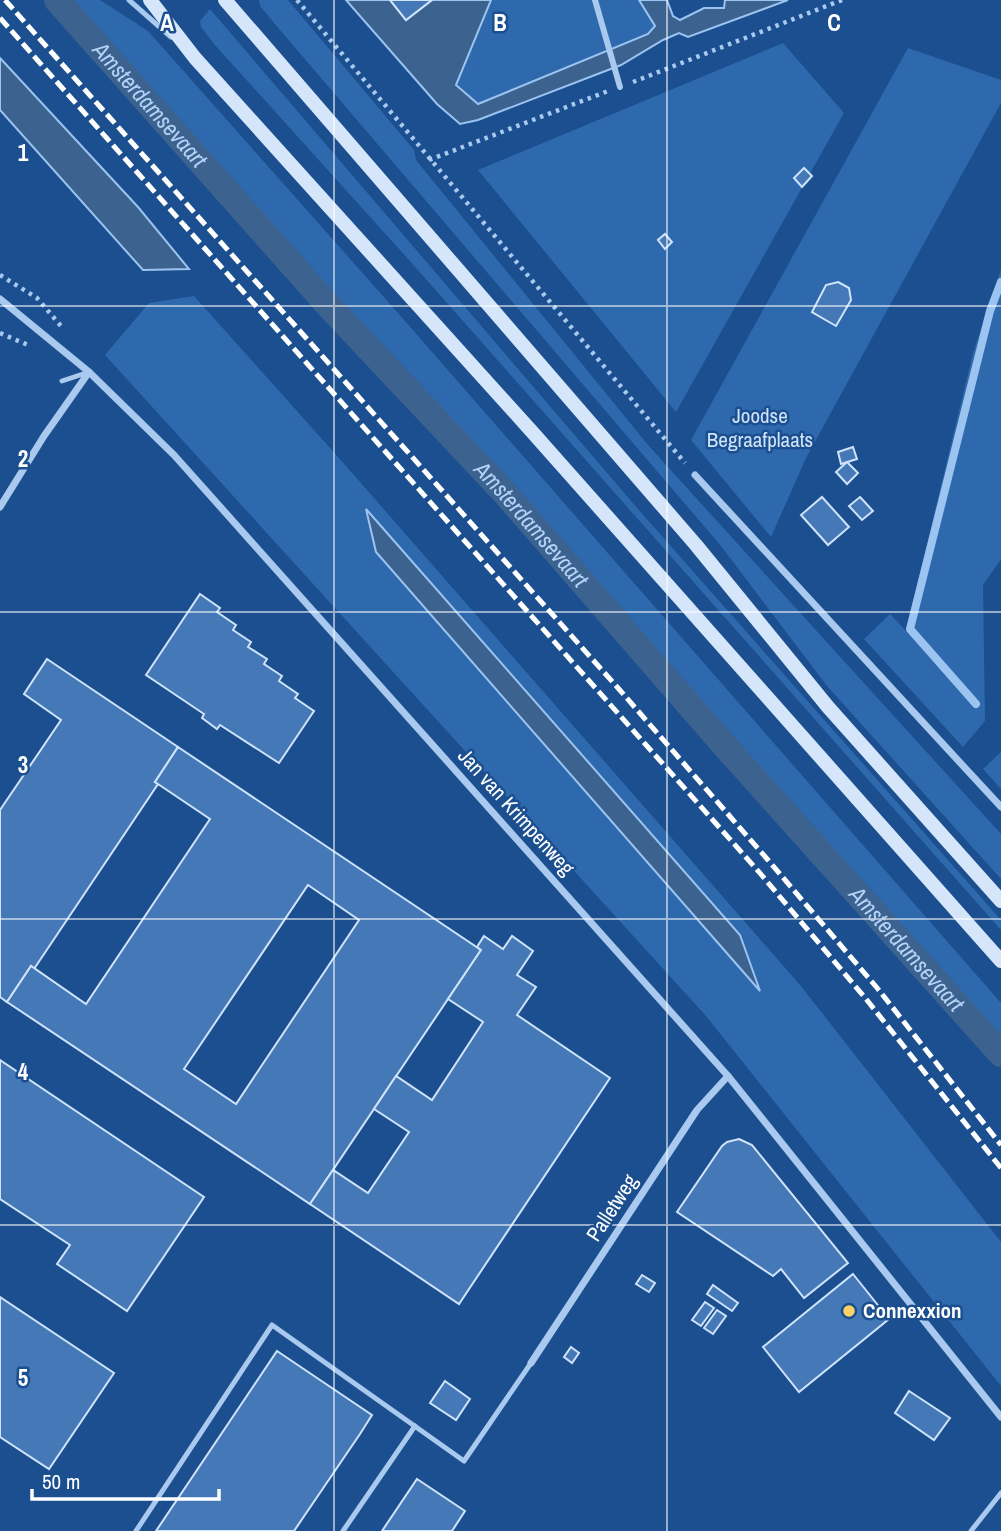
<svg xmlns="http://www.w3.org/2000/svg" width="1001" height="1531" font-family="'Archivo Narrow',sans-serif">
<style>
.green{fill:#2e69ad}
.water{fill:#3c6290;stroke:#9cc4f0;stroke-width:2}
.lines{fill:none;stroke-linecap:round;stroke-linejoin:round}
.stream{stroke:#9cc4f0;stroke-width:8}
.canal{stroke:#3c6290;stroke-width:26}
.building{fill:#4478b7;stroke:#cfe3fa;stroke-width:2;fill-rule:evenodd}
.path{stroke:#a9c9ee;stroke-width:4.5;stroke-dasharray:3.5 5;stroke-linecap:butt}
.service{stroke:#a9c9ee;stroke-width:5}
.pedestrian{stroke:#a9c9ee;stroke-width:6}
.minor{stroke:#a9c9ee;stroke-width:7}
.secondary{stroke:#d6e6fa;stroke-width:14}
.rail{stroke:#fff;stroke-width:5;stroke-dasharray:12 5;stroke-linecap:butt}
.grid{fill:none;stroke:#fff;stroke-width:2;stroke-opacity:0.55}
.poi-dot{fill:#ffd166;stroke:#1b4f8f;stroke-width:2.5}
.labels{text-anchor:middle;stroke-width:5;stroke-linejoin:round;paint-order:stroke}
.park-label{font-size:21px;fill:#cfe3fa;stroke:#1b4f8f}
.street-label{font-size:21px;fill:#fff;stroke:#1b4f8f}
.poi-label{font-size:21px;font-weight:bold;fill:#fff;stroke:#1b4f8f;text-anchor:start}
.water-label{font-size:23px;font-style:italic;fill:#b5d3f5;stroke:#1b4f8f}
.grid-label{font-size:23px;text-anchor:middle;font-weight:bold;fill:#fff;stroke:#1b4f8f;stroke-width:5;stroke-linejoin:round;paint-order:stroke}
</style>
<rect width="100%" height="100%" fill="#1b4f8f"/>
<g class="green">
<path d="M 68,0 L 100,0 L 148,31 L 398,313 L 1001,1003 L 1001,1049 L 684,689 Z"/>
<path d="M 259,0 L 288,0 L 414,150 L 416,160 L 648,445 L 1001,834 L 1001,879 L 827,686 L 721,546 L 274,23 L 260,6 Z"/>
<path d="M 491,0 L 639,0 L 655,26 L 648,34 L 478,104 L 456,85 Z"/>
<path d="M 210,9 L 638,509 L 1001,920 L 1001,930 L 409,260 L 214,44 L 201,27 L 200,21 Z"/>
<path d="M 783,43 L 844,113 L 676,412 L 478,170 Z"/>
<path d="M 908,48 L 1001,80 L 1001,103 L 806,458 L 771,537 L 691,440 Z"/>
<path d="M 1001,269 L 1001,559 L 983,585 L 985,721 L 963,747 L 864,639 L 890,614 L 906,631 L 973,353 Z"/>
<path d="M 194,296 L 339,458 L 801,986 L 1001,1242 L 1001,1386 L 706,1016 L 105,355 L 149,303 Z"/>
<path d="M 1001,752 L 1001,789 L 983,769 Z"/>
</g>
<g class="water">
<path d="M 346,0 L 390,0 L 406,20 L 432,0 L 491,0 L 456,85 L 478,104 L 648,34 L 655,26 L 639,0 L 667,0 L 673,16 L 680,20 L 704,8 L 724,8 L 725,0 L 788,0 L 688,37 L 679,33 L 663,40 L 621,65 L 478,120 L 460,124 L 437,104 Z"/>
<path d="M 0,58 L 138,207 L 189,269 L 143,270 L 0,110 Z"/>
<path d="M 366,509 L 740,935 L 760,991 L 376,552 Z"/>
</g>
<g class="lines">
<path class="stream" d="M 976,704 L 910,629 L 990,311 L 1001,282"/>
<path class="canal" id="s1" d="M 57,0 L 327,304 L 503,491 L 724,745 L 1001,1054"/>
</g>
<g class="building">
<path d="M 390,0 L 432,0 L 406,20 Z"/>
<path d="M 804,168 L 812,176 L 802,187 L 794,178 Z"/>
<path d="M 665,234 L 672,242 L 665,249 L 658,240 Z"/>
<path d="M 838,282 L 849,288 L 851,300 L 836,326 L 812,312 L 826,285 Z"/>
<path d="M 853,447 L 857,459 L 841,464 L 838,452 Z"/>
<path d="M 847,462 L 858,473 L 847,484 L 836,472 Z"/>
<path d="M 822,497 L 849,527 L 828,545 L 801,515 Z"/>
<path d="M 860,497 L 873,511 L 862,520 L 849,506 Z"/>
<path d="M 200,594 L 220,608 L 217,612 L 236,625 L 233,630 L 251,642 L 248,647 L 267,659 L 264,664 L 282,676 L 279,681 L 298,694 L 295,698 L 314,711 L 279,763 L 220,725 L 217,729 L 202,718 L 204,714 L 146,675 Z"/>
<path d="M 47,659 L 178,747 L 155,782 L 158,784 L 34,969 L 31,966 L 7,1002 L 0,997 L 0,810 L 61,720 L 24,694 Z"/>
<path d="M 178,747 L 481,950 L 310,1204 L 7,1002 L 31,966 L 86,1004 L 210,819 L 155,782 ZM 308,885 L 359,920 L 236,1104 L 184,1069 Z"/>
<path d="M 484,936 L 503,949 L 512,936 L 533,951 L 517,975 L 536,987 L 517,1015 L 610,1078 L 459,1304 L 310,1204 L 333,1170 L 368,1193 L 409,1132 L 374,1109 L 396,1076 L 432,1100 L 483,1022 L 448,999 L 481,950 L 477,947 Z"/>
<path d="M 0,1060 L 204,1197 L 127,1311 L 57,1264 L 70,1245 L 0,1199 Z"/>
<path d="M 739,1139 L 752,1145 L 848,1263 L 804,1298 L 781,1269 L 773,1276 L 677,1212 L 722,1146 L 727,1142 Z"/>
<path d="M 853,1274 L 889,1319 L 799,1392 L 763,1347 Z"/>
<path d="M 642,1275 L 655,1283 L 649,1292 L 636,1284 Z"/>
<path d="M 713,1285 L 738,1303 L 732,1311 L 707,1294 Z"/>
<path d="M 0,1297 L 114,1373 L 49,1469 L 0,1437 Z"/>
<path d="M 705,1302 L 714,1308 L 701,1326 L 692,1320 Z"/>
<path d="M 717,1310 L 726,1316 L 713,1334 L 704,1328 Z"/>
<path d="M 571,1347 L 579,1353 L 572,1363 L 564,1357 Z"/>
<path d="M 277,1351 L 372,1415 L 360,1434 L 294,1531 L 156,1531 Z"/>
<path d="M 445,1381 L 470,1399 L 456,1420 L 430,1403 Z"/>
<path d="M 909,1391 L 950,1418 L 934,1440 L 895,1413 Z"/>
<path d="M 417,1479 L 465,1511 L 452,1531 L 382,1531 Z"/>
</g>
<g class="lines">
<g class="path">
<path d="M 297,0 L 685,463"/>
<path d="M 633,82 L 842,0"/>
<path d="M 429,160 L 608,91"/>
<path d="M 0,275 L 37,298 L 61,326"/>
<path d="M 0,333 L 28,345"/>
</g>
<g class="service">
<path d="M 129,0 L 171,37"/>
<path d="M 62,381 L 89,372"/>
<path d="M 136,1531 L 272,1325 L 464,1461 L 531,1363"/>
<path d="M 343,1531 L 415,1426"/>
<path d="M 971,1531 L 1001,1493"/>
</g>
<path class="pedestrian" d="M 595,0 L 620,87"/>
<g class="minor">
<path d="M 0,299 L 89,372 L 174,455 L 728,1076 L 1001,1417"/>
<path d="M 695,475 L 1001,807"/>
<path d="M 0,507 L 44,436 L 89,372"/>
<path d="M 531,1363 L 697,1110 L 728,1076"/>
</g>
<g class="secondary">
<path d="M 150,0 L 195,58 L 534,434 L 1001,961"/>
<path d="M 225,0 L 696,545 L 828,707 L 1001,901"/>
</g>
<g class="rail">
<path d="M 5,0 L 618,688 L 768,860 L 878,989 L 1001,1145"/>
<path d="M 0,18 L 759,872 L 866,999 L 1001,1168"/>
</g>
</g>
<path class="grid" d="M 334,0 L 334,1531M 667,0 L 667,1531M 0,306 L 1001,306M 0,612 L 1001,612M 0,919 L 1001,919M 0,1225 L 1001,1225"/>
<circle class="poi-dot" cx="849" cy="1311" r="7"/>
<g class="labels">
<g class="park-label">
<text x="760" y="423">Joodse<tspan x="760" dy="24">Begraafplaats</tspan></text>
</g>
<g class="street-label">
<text transform="translate(516 812) rotate(48)" y="7">Jan van Krimpenweg</text>
<text transform="translate(612 1208) rotate(-57)" y="7">Palletweg</text>
</g>
<g class="poi-label">
<text x="863" y="1318">Connexxion</text>
</g>
<g class="water-label">
<text dy="8" stroke="none"><textPath href="#s1" startOffset="140">Amsterdamsevaart</textPath></text>
<text dy="8" stroke="none"><textPath href="#s1" startOffset="707">Amsterdamsevaart</textPath></text>
<text dy="8" stroke="none"><textPath href="#s1" startOffset="1274">Amsterdamsevaart</textPath></text>
</g>
</g>
<g class="grid-label">
<text x="167" y="31">A</text>
<text x="500" y="31">B</text>
<text x="834" y="31">C</text>
<text x="23" y="161">1</text>
<text x="23" y="467">2</text>
<text x="23" y="773">3</text>
<text x="23" y="1080">4</text>
<text x="23" y="1386">5</text>
</g>
<path d="M32 1489v10h187v-10" fill="none" stroke="#ffffff" stroke-width="3.5"/>
<text x="42" y="1489" font-size="21" fill="#ffffff" stroke="#1b4f8f" stroke-width="5" paint-order="stroke">50 m</text>
</svg>
